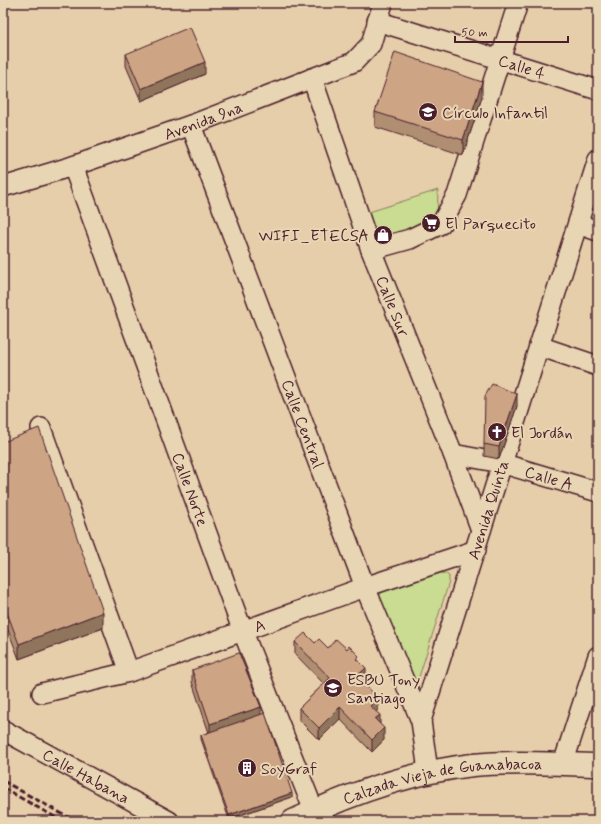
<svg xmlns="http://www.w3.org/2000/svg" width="601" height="824" font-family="Mynerve,sans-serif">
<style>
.green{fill:#c9dc91;stroke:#8a7e5e}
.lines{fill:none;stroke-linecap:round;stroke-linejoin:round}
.minor-casing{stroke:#4a1f2b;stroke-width:22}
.major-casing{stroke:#4a1f2b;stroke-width:25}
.minor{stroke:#e8d5b3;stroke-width:19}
.major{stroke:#e8d5b3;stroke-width:22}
.rail{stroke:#4a1f2b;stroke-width:3;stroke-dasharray:6 3;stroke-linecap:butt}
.wall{fill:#b08e72;stroke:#4a1f2b}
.shaded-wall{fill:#90745d;stroke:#4a1f2b}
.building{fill:#cda585;stroke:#4a1f2b}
.labels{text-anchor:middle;stroke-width:4;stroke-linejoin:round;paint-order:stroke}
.street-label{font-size:16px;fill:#4a1f2b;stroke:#e8d5b3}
.poi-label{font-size:16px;fill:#4a1f2b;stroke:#e8d5b3;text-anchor:start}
</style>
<rect width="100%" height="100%" fill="#e7ceaa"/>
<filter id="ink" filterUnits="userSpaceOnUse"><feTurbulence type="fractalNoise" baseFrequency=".025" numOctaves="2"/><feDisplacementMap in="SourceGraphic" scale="8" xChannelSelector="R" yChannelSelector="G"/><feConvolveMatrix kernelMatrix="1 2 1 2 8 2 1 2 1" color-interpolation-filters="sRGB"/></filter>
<g filter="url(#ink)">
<g class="green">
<path d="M 438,190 L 437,223 L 375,246 L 366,213 Z"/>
<path d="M 441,573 L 446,574 L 449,576 L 449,582 L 419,677 L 414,680 L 377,598 L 379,595 L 383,592 Z"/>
</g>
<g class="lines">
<g class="minor-casing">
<g id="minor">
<path id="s1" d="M 377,21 L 598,90"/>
<path id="s2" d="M 312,78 L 371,250 L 453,454 L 481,530"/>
<path id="s3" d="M 191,125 L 365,587 L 421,721"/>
<path id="s4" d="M 73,166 L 243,632 L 314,811"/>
<path id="s5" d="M 3,187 L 73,166 L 191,125 L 354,62 L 371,44 L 383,3"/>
<path d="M 578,224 L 598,231"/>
<path d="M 371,250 L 410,239 L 441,224 L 457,195 L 518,3"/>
<path d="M 539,346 L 598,366"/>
<path d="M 41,428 L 129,672"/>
<path id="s6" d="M 453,454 L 501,463 L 598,492"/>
<path id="s7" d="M 42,693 L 129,672 L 365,587 L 476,550"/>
<path id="s8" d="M 3,730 L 169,821"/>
<path d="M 563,764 L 598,656"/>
<path id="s9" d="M 428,771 L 421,721 L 598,159"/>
</g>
</g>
<g class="major-casing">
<g id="major">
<path id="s10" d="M 293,821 C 349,794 411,772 473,765 C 514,761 557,764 598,765"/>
</g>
</g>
<use href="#minor" class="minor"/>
<use href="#major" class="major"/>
<g class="rail">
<path d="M 3,781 L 75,821"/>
<path d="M 3,788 L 62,821"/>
</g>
</g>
<g class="wall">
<path d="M 126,54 L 205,74 L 141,101 L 126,66 Z"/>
<path d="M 482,97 L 463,155 L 375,127 L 375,112 Z"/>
<path d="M 517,406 L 499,459 L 484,456 L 484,444 Z"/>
<path d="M 3,442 L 103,628 L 19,659 L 3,617 Z"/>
<path d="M 295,642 L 315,643 L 328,648 L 347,649 L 359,662 L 366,680 L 363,683 L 378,710 L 376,712 L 384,740 L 372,752 L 340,719 L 319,740 L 299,720 L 299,708 L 324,684 L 295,654 Z"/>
<path d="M 192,670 L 261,715 L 292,797 L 229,819 L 201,739 L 201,735 L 209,733 L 192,682 Z"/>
</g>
<g class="shaded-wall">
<path d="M 205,62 L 205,74 L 141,101 L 141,89 Z"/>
<path d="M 482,82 L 482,97 L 463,155 L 463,140 Z"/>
<path d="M 517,394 L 517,406 L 499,459 L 499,447 Z"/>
<path d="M 103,612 L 103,628 L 19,659 L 19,644 Z"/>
<path d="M 366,668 L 366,680 L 357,688 L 357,676 Z"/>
<path d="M 378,698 L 378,710 L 370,718 L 370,706 Z"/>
<path d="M 261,707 L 261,719 L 210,736 L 210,724 Z"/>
<path d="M 340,707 L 340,719 L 319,740 L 319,728 Z"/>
<path d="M 380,715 L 380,727 L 375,719 Z"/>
<path d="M 384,728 L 384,740 L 372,752 L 372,740 Z"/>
<path d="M 292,793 L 292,797 L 229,819 L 229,815 Z"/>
</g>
<g class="building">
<path d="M 190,27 L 205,62 L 141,89 L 126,54 Z"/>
<path d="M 395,52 L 482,82 L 463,140 L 375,112 Z"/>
<path d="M 492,384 L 517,394 L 499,447 L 484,444 L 485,396 Z"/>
<path d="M 39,428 L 103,612 L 19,644 L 3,602 L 3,442 Z"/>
<path d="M 305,633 L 315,643 L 319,639 L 328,648 L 336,639 L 347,649 L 349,646 L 359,656 L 357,659 L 366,668 L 357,676 L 378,698 L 370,706 L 380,715 L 375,719 L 384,728 L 372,740 L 340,707 L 319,728 L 299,708 L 330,678 L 295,642 Z"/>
<path d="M 239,653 L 261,707 L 210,724 L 192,670 Z"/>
<path d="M 265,713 L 292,793 L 229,815 L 201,735 Z"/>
<path d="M 3,816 L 11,821 L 3,821 Z"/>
</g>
</g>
<defs>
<g id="school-disc" transform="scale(1)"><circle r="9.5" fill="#4a1f2b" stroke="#e8d5b3"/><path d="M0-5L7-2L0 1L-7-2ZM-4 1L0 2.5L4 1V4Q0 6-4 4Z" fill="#fff"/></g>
<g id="supermarket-disc" transform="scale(1)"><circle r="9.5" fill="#4a1f2b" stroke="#e8d5b3"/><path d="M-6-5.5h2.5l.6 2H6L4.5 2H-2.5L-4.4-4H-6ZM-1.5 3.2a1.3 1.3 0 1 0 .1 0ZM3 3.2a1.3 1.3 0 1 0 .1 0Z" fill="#fff"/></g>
<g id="shop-disc" transform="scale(1)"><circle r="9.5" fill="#4a1f2b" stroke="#e8d5b3"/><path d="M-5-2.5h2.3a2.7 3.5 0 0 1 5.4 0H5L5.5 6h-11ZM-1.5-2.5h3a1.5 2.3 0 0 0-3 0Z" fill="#fff"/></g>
<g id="church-disc" transform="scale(1)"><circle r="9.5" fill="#4a1f2b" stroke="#e8d5b3"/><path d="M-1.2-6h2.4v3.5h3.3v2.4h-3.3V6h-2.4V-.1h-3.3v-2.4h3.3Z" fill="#fff"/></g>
<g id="building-disc" transform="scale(1)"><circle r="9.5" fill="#4a1f2b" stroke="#e8d5b3"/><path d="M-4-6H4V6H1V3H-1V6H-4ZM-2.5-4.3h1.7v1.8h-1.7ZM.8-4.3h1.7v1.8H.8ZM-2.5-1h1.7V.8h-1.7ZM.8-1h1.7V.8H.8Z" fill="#fff"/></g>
</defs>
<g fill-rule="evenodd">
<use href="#school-disc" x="428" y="112"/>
<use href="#supermarket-disc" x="431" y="223"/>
<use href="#shop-disc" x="383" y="235"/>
<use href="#church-disc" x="497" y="432"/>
<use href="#school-disc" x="333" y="688"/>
<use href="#building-disc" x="247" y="768"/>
</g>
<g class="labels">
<g class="street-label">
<text dy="6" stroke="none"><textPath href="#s1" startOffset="152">Calle 4</textPath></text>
<text dy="6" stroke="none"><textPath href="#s5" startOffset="211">Avenida 9na</textPath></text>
<text dy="6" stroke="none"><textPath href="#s2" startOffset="242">Calle Sur</textPath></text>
<text dy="6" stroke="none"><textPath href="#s3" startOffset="319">Calle Central</textPath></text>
<text dy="6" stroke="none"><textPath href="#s6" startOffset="99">Calle A</textPath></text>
<text dy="6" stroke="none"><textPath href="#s4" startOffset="344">Calle Norte</textPath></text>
<text dy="6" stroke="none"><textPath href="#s9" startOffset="272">Avenida Quinta</textPath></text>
<text dy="6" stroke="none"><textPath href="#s7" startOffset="228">A</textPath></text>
<text dy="6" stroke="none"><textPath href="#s8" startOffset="95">Calle Habana</textPath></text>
<text dy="6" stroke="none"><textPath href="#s10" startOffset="157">Calzada Vieja de Guanabacoa</textPath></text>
</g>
<g class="poi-label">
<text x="442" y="118">Círculo Infantil</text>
<text x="445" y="229">El Parquecito</text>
<text x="369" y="241" text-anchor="end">WIFI_ETECSA</text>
<text x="511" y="438">El Jordán</text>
<text x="347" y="685">ESBU Tony<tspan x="347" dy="18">Santiago</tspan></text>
<text x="261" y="774">SoyGraf</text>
</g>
</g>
<rect width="601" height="824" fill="none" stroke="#e8d5b3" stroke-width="16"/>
<rect x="8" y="8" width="585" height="808" fill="none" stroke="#4a1f2b" stroke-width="1.5" filter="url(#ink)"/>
<path d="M455 36v6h113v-6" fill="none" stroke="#4a1f2b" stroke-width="2"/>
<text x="461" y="36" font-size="12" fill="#4a1f2b" stroke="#e8d5b3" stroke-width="3" paint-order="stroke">50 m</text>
</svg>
